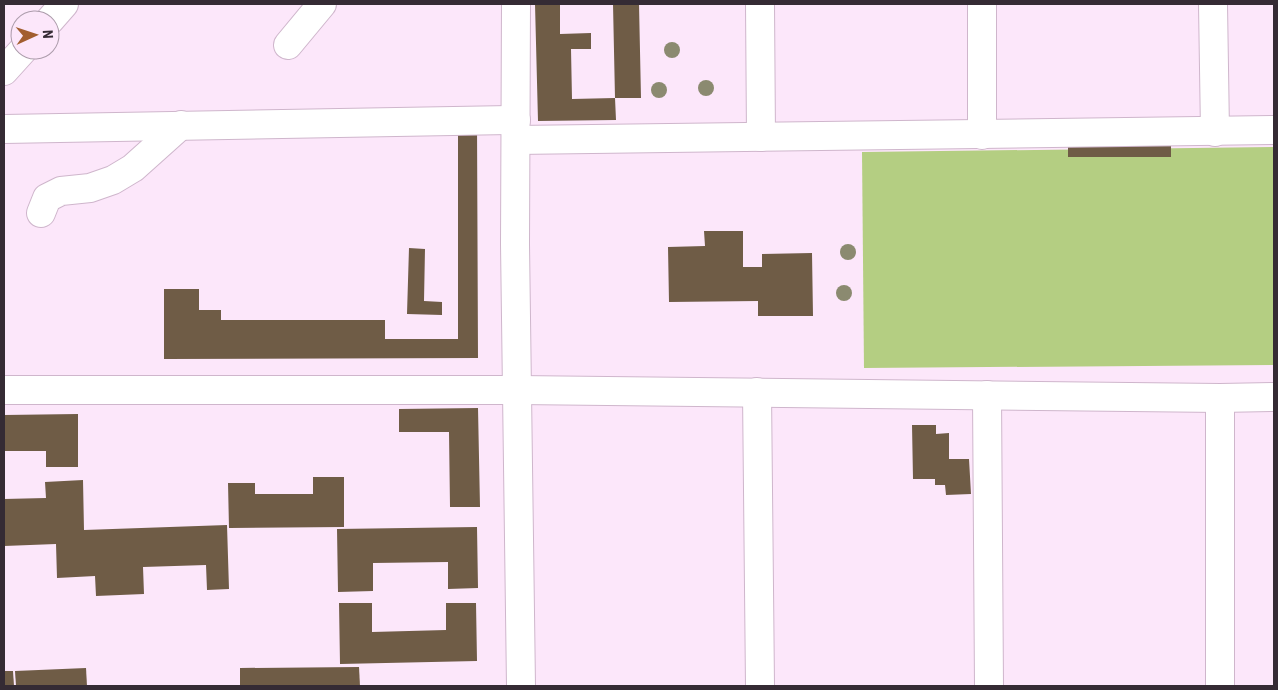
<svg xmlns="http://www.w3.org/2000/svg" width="1278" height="690" font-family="'Roboto Condensed',sans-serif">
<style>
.green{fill:#b4ce82}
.building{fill:#6f5c46}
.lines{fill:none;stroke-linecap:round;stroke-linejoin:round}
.minor-casing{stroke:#cfb6cc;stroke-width:30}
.minor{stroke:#fff;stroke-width:28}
.tree{fill:#8b8a70}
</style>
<rect width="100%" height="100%" fill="#fce7fa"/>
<path class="green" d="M 1274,147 L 1274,365 L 864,368 L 862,152 Z"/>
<g class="building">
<path d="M 535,4 L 560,4 L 560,34 L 591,33 L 591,49 L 571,49 L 572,99 L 615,98 L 613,4 L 639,4 L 641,98 L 615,98 L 616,120 L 538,121 Z"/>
<path d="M 458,123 L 477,123 L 478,358 L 164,359 L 164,289 L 199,289 L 199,310 L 221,310 L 221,320 L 385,320 L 385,339 L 458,339 Z"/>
<path d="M 1171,140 L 1171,157 L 1068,157 L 1068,141 Z"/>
<path d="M 704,231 L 743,231 L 743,267 L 762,267 L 762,254 L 812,253 L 813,316 L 758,316 L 758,301 L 669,302 L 668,247 L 705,246 Z"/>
<path d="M 409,248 L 425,249 L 424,301 L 442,302 L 442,315 L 407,314 Z"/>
<path d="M 478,408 L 480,507 L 450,507 L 449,432 L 399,432 L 399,409 Z"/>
<path d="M 78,414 L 78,467 L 46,467 L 46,451 L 4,451 L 4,415 Z"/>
<path d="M 912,425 L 936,425 L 936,434 L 949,433 L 949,459 L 969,459 L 971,494 L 946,495 L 945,485 L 935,485 L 935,479 L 913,479 Z"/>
<path d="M 313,477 L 344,477 L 344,527 L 229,528 L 228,483 L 255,483 L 255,494 L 313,494 Z"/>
<path d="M 83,480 L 84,530 L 227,525 L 229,589 L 207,590 L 206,565 L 143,567 L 144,594 L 96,596 L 95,576 L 57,578 L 56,544 L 4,546 L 4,499 L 46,498 L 45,482 Z"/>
<path d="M 477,527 L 478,588 L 448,589 L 448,562 L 373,563 L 373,591 L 338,592 L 337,529 Z"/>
<path d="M 339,603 L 372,603 L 372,632 L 446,630 L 446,603 L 476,603 L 477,661 L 340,664 Z"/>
<path d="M 359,667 L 360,686 L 240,686 L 240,668 Z"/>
<path d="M 86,668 L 87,686 L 16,686 L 15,671 Z"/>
<path d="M 4,671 L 13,671 L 14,686 L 4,686 Z"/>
</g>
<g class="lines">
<g class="minor-casing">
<g id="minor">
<path d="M 516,4 L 515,244 L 521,686"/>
<path d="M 760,4 L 761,137"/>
<path d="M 1213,4 L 1215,132"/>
<path d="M 50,20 L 64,4"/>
<path d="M 288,45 L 322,4"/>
<path d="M 4,71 L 23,50"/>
<path d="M 4,129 L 516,120"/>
<path d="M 982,135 L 982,4"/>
<path d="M 516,140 L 1274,130"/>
<path d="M 41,213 L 47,198 L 61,191 L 90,188 L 113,180 L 133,168 L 181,125"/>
<path d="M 4,390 L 518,390 L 1220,398 L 1274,397"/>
<path d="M 757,392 L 760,686"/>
<path d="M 987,395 L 989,686"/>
<path d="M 1220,686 L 1220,398"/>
</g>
</g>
<use href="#minor" class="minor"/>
</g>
<g class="tree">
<circle cx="672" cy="50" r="8"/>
<circle cx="706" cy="88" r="8"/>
<circle cx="659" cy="90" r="8"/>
<circle cx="848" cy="252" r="8"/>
<circle cx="844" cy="293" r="8"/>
</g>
<rect width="1278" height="690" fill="none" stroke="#352b34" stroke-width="10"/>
<g transform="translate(35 35) rotate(87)"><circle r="24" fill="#fce7fa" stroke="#ac9cab"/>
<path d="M0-4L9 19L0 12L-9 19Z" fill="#a25e2f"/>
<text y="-8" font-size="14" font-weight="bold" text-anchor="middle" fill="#352b34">N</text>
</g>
</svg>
